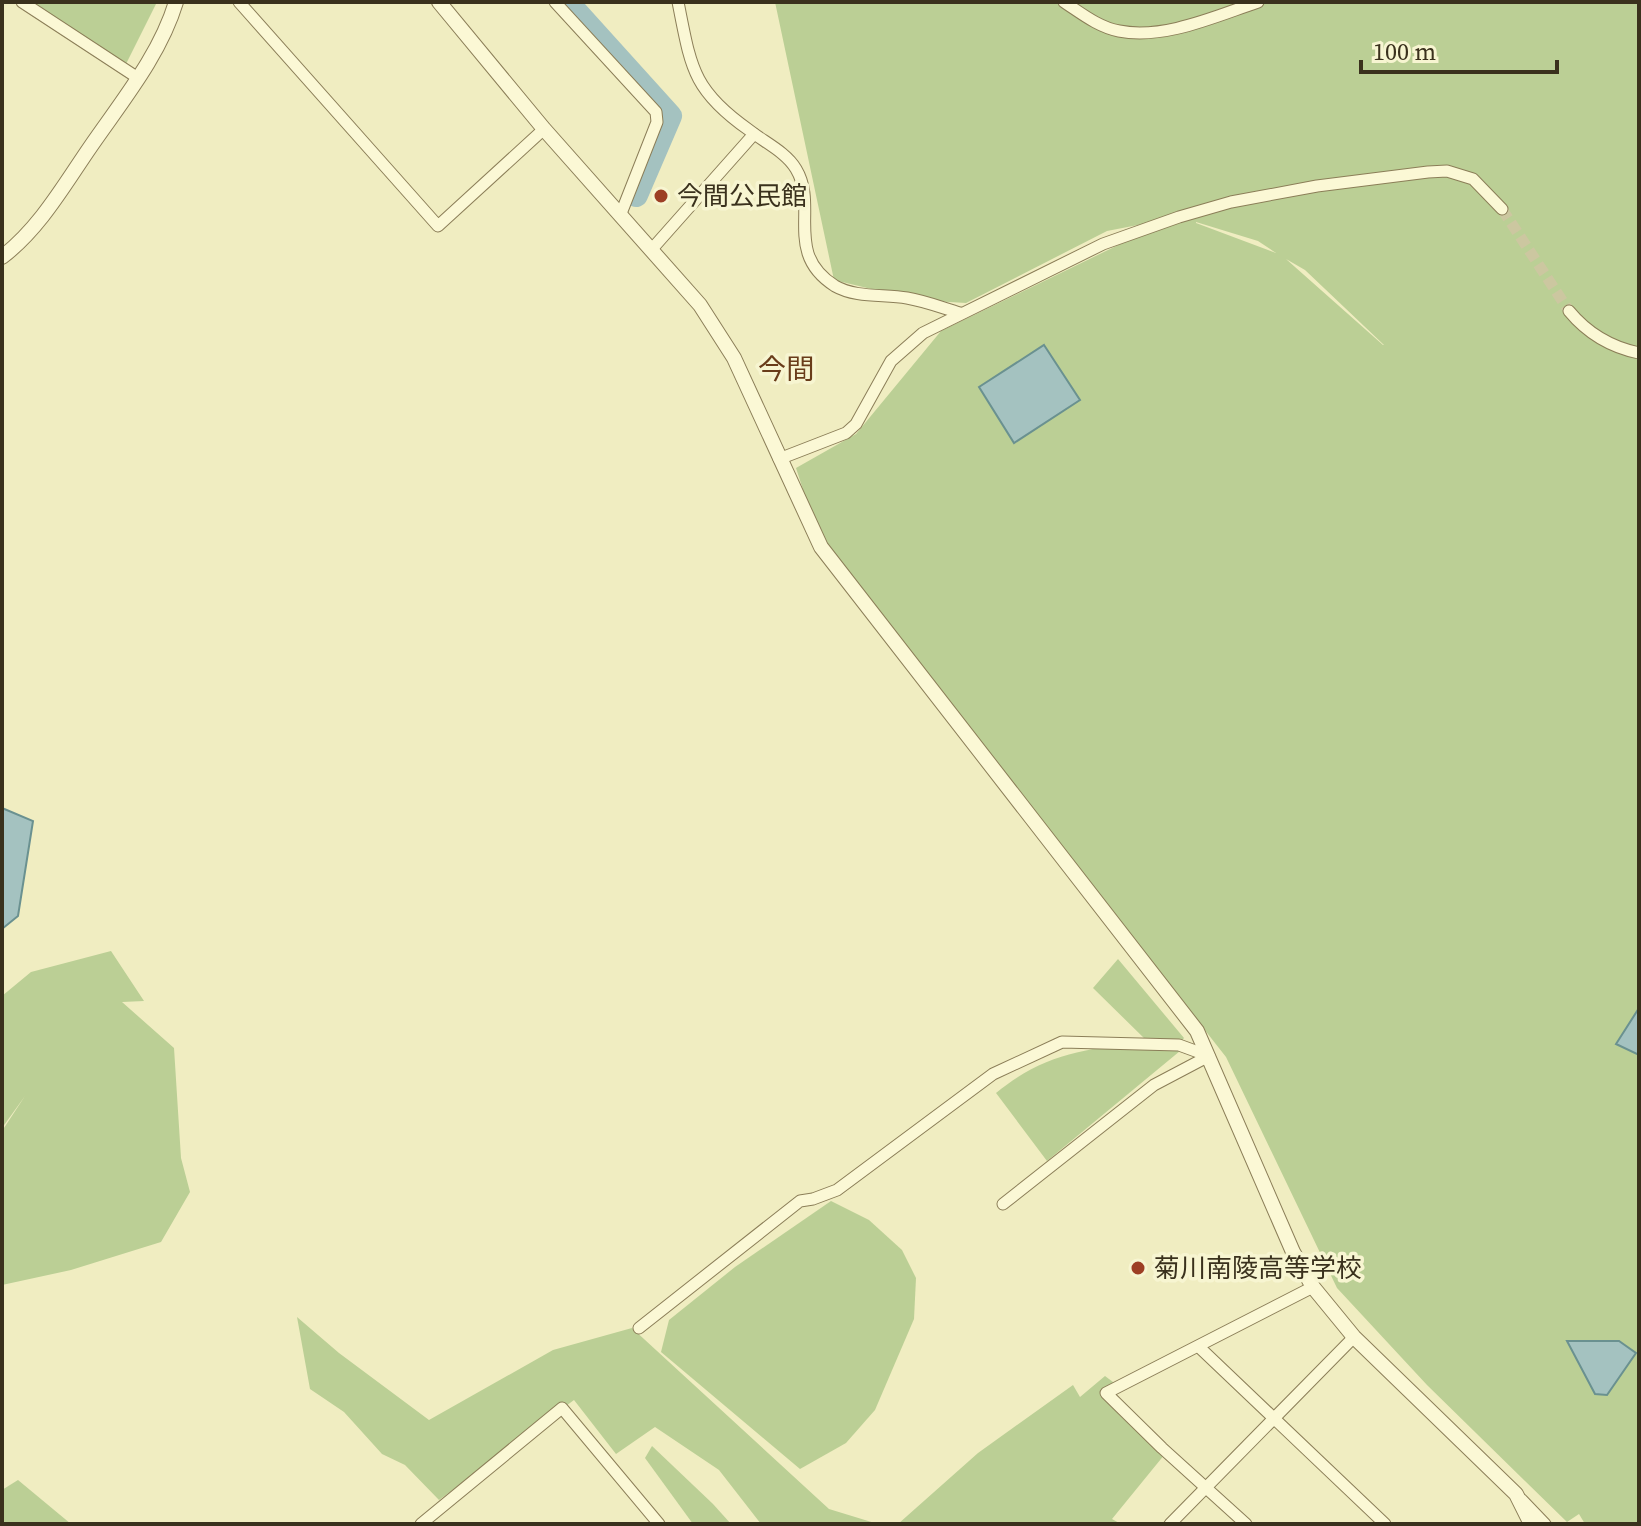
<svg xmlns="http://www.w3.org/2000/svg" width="1641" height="1526" font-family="'Source Serif 4','Noto Sans JP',serif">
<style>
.green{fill:#bbcf95;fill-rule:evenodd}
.water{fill:#a4c2c0;stroke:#6a9190;stroke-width:2}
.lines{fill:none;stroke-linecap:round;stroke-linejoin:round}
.river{stroke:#a4c2c0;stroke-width:24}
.minor-tunnel{stroke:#ccc7a0;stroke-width:11;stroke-dasharray:11 5.5;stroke-linecap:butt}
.minor-casing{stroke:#8b7e58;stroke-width:13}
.tertiary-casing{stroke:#8b7e58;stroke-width:16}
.minor{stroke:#fbf8d5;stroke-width:11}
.tertiary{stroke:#fbf8d5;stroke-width:14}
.poi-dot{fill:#9d3f24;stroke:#f7f5d1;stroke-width:3}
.labels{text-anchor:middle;stroke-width:7;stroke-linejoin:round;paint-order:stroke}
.poi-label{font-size:26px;fill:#3a311d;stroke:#f7f5d1;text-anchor:start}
.neighbourhood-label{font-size:28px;fill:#693c1a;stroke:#f7f5d1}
</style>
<rect width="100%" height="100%" fill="#f0edc1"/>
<g class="green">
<path d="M 31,2 L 157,2 L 126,64 Z"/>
<path d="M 775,2 L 1639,2 L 1639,1524 L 1585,1524 L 1579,1514 L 1567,1522 L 1427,1385 L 1337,1288 L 1226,1057 L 819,539 L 796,468 L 856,434 L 941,331 L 1174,218 L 1107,231 L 966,303 L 917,300 L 834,280 ZM 1196,222 L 1258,241 L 1276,253 L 1196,223 ZM 1286,259 L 1305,270 L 1384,345 L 1383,345 Z"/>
<path d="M 111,951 L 144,1001 L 122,1002 L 174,1048 L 181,1158 L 190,1192 L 161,1242 L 71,1270 L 2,1285 L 2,1131 L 25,1096 L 2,1128 L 2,996 L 31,972 Z"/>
<path d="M 1118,959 L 1184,1038 L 1179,1045 L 1180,1051 L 1047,1161 L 996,1093 C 1046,1052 1085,1050 1147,1041 L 1093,988 Z"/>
<path d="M 831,1201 L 869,1220 L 902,1250 L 916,1278 L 914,1319 L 875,1410 L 846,1443 L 800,1469 L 661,1352 L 669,1320 L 735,1267 Z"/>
<path d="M 297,1317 L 339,1353 L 429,1420 L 553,1350 L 632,1328 L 829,1509 L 878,1524 L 761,1524 L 719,1470 L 655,1427 L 616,1454 L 574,1400 L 439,1500 L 405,1465 L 382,1454 L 344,1412 L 310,1389 Z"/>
<path d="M 1105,1376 L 1117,1385 L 1108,1394 L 1165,1454 L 1112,1519 L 1121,1524 L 898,1524 L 978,1453 L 1073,1385 L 1080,1397 Z"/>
<path d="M 652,1446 L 713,1504 L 731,1524 L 693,1524 L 645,1458 Z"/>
<path d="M 18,1480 L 71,1524 L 2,1524 L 2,1490 Z"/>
</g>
<g class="water">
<path d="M 1044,345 L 1080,400 L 1014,443 L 979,387 Z"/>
<path d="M 2,808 L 33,821 L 18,916 L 2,929 Z"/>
<path d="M 1639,1008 L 1639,1055 L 1616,1044 Z"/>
<path d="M 1567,1341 L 1619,1341 L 1636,1353 L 1607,1395 L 1595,1394 Z"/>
</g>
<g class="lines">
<path class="river" d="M 567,2 L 670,116 L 636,195"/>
<path class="minor-tunnel" d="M 1502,209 L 1569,311"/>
<g class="minor-casing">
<g id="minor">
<path d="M 22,2 L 138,78"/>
<path d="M 239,2 L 438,226 L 544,129"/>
<path d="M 555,2 L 656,112 L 657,122 L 620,216"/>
<path d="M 678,2 C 691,67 692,90 749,130 C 764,142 786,152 796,169 C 819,207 783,253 835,286 C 856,298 884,294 907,298 C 925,301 943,308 960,313"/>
<path d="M 1064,2 C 1081,13 1098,27 1119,31 C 1164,40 1216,16 1258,2"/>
<path d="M 652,249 L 754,134"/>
<path d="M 1569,311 C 1588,334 1610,347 1639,353"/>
<path d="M 779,459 L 846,433 L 856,424 L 891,361 L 923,333 L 1103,244 L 1179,217 L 1231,202 L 1317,186 L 1428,172 L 1447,171 L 1473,179 L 1502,209"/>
<path d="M 1003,1204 L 1154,1085 L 1209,1056"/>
<path d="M 639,1328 L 800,1201 L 813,1199 L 837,1190 L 993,1074 L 1062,1042 L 1179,1045 L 1209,1056"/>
<path d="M 1199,1347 L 1385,1524"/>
<path d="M 1522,1500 L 1545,1524"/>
<path d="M 421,1524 L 562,1408 L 659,1524"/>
<path d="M 1170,1524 L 1354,1337"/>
<path d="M 1246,1524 L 1162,1448 L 1106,1393 L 1313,1287"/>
</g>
</g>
<g class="tertiary-casing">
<g id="tertiary">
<path d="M 439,2 L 544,129 L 700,305 L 734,358 L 821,547 L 1197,1031 L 1293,1252 L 1313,1287 L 1354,1337 L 1516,1494 L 1531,1524"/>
<path d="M 2,257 C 40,228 64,185 91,146 C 122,101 160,55 176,2"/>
</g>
</g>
<use href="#minor" class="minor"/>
<use href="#tertiary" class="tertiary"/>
</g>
<g class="poi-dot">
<circle cx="661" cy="196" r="8"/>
<circle cx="1138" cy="1268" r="8"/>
</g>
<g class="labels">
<g class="poi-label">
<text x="677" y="205">今間公民館</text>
<text x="1154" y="1277">菊川南陵高等学校</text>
</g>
<g class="neighbourhood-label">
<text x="786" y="379">今間</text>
</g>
</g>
<rect width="1641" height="1526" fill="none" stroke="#3a311d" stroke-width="8"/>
<path d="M1361 60v12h196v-12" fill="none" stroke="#3a311d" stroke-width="4"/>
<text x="1373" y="60" font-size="24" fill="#3a311d" stroke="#f7f5d1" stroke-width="6" paint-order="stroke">100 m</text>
</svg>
